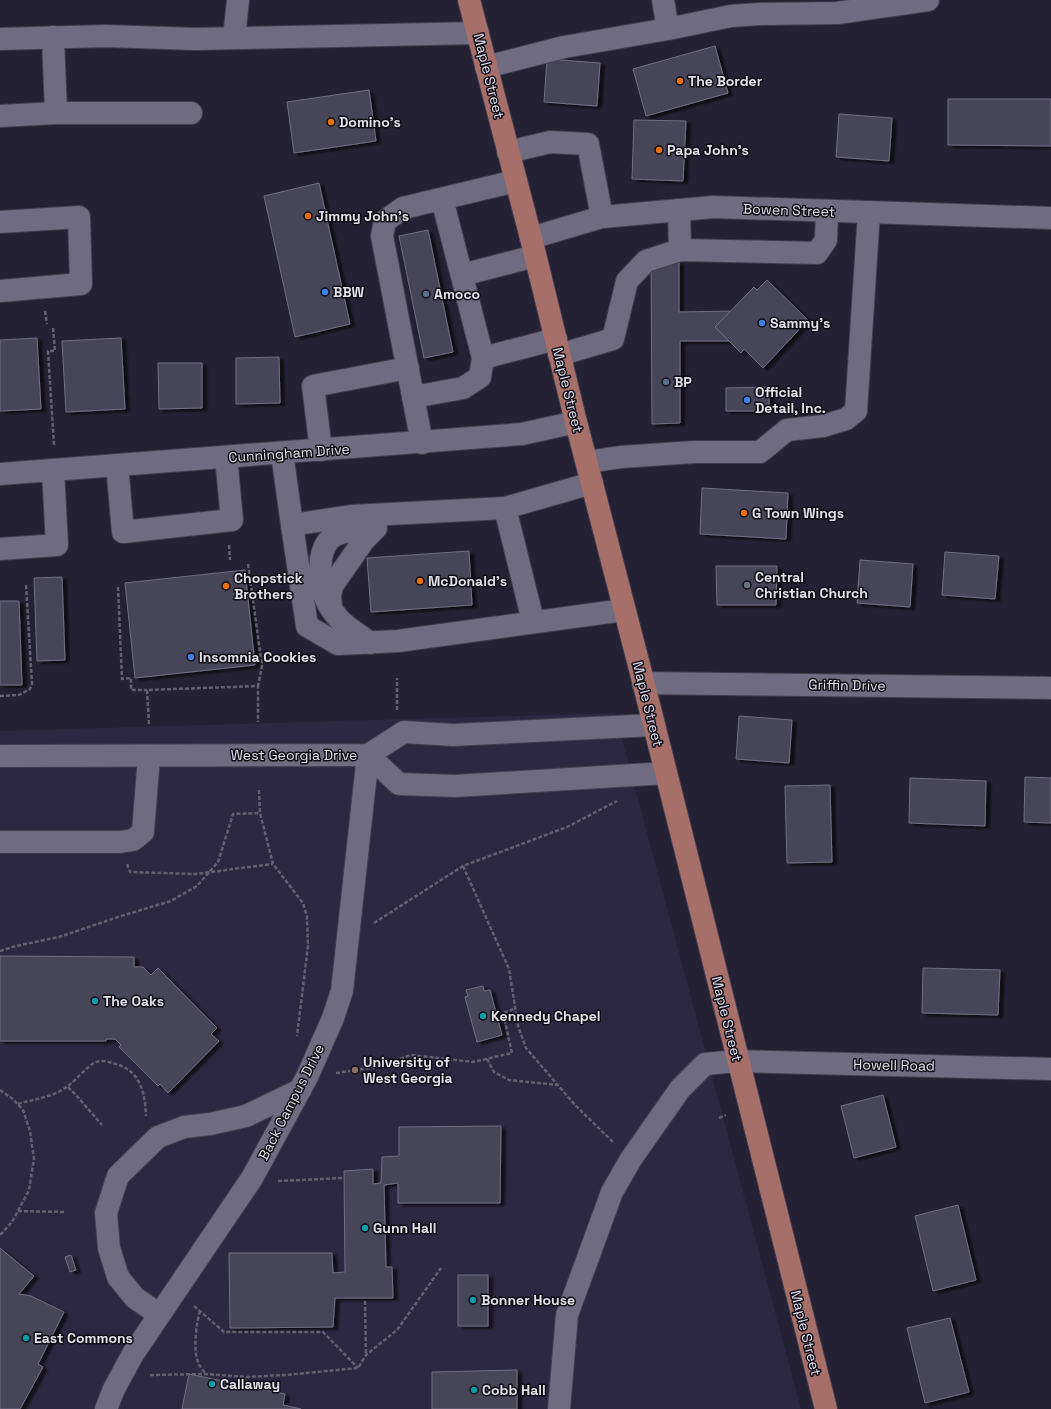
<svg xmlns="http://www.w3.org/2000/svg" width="1051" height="1409" font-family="'Space Grotesk',sans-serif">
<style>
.built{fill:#2d2841}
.building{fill:#474459;stroke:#726e85;filter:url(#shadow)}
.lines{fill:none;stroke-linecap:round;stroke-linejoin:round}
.minor-casing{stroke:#413e4e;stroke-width:24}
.major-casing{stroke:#413e4e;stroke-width:24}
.path{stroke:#636071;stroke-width:2.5;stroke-dasharray:4 2;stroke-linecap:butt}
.minor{stroke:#6f6c82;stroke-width:22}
.major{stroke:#a76f6a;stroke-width:22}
.food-dot{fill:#e8710a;stroke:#0e0c15;stroke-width:1.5}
.shop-dot{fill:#3f7fe0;stroke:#0e0c15;stroke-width:1.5}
.service-dot{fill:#5c6f8a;stroke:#0e0c15;stroke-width:1.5}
.worship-dot{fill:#6b7280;stroke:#0e0c15;stroke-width:1.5}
.culture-dot{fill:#0f9aa8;stroke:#0e0c15;stroke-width:1.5}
.education-dot{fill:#8d6e63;stroke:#0e0c15;stroke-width:1.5}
.labels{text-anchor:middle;stroke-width:3;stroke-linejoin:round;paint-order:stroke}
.street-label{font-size:14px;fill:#e3e1ee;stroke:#0e0c15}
.poi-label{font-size:14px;font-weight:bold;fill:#e3e1ee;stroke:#0e0c15;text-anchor:start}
</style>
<defs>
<filter id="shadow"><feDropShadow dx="4.5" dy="2.5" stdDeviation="1" flood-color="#0009"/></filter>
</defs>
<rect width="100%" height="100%" fill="#252134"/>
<path class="built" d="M 615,713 L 801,1409 L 0,1409 L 0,731 Z"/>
<g class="building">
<path d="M 715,46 L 728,93 L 646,116 L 633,69 Z"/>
<path d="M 547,59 L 600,63 L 597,106 L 544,102 Z"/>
<path d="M 369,90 L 376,141 L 294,153 L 287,102 Z"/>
<path d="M 948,99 L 1051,99 L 1051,146 L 948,145 Z"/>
<path d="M 839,114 L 892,118 L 889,161 L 836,157 Z"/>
<path d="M 634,120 L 686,121 L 683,181 L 632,179 Z"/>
<path d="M 319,183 L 350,324 L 295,337 L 264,196 Z"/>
<path d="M 428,230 L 453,352 L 424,358 L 399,236 Z"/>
<path d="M 651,262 L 679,262 L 679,312 L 735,311 L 735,341 L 680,341 L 680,423 L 652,424 Z"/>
<path d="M 767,280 L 808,320 L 763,368 L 744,349 L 741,353 L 715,327 L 754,287 L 757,290 Z"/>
<path d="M 37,338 L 41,409 L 0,411 L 0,340 Z"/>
<path d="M 121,338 L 125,409 L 66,412 L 62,341 Z"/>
<path d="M 279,357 L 280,403 L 236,404 L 236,358 Z"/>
<path d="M 158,363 L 202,363 L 202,408 L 159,409 Z"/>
<path d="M 769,387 L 769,411 L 726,411 L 726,388 Z"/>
<path d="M 702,488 L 788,493 L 786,539 L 700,534 Z"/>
<path d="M 469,551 L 472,605 L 371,612 L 367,558 Z"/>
<path d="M 945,552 L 999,556 L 995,599 L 942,595 Z"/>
<path d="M 860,560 L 913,564 L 910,607 L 857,603 Z"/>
<path d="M 716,566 L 777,566 L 776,605 L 717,605 Z"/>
<path d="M 245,570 L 255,665 L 135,678 L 125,583 Z"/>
<path d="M 62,577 L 65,660 L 37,661 L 34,578 Z"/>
<path d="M 0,601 L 19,601 L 22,685 L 0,685 Z"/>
<path d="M 739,716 L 792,720 L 789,763 L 736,759 Z"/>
<path d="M 1025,777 L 1051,778 L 1051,823 L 1024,822 Z"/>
<path d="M 910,778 L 986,781 L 985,826 L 909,823 Z"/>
<path d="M 830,785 L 832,862 L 787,863 L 785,786 Z"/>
<path d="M 0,956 L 134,957 L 134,967 L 143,967 L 151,975 L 158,968 L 217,1028 L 211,1034 L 219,1041 L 168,1093 L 160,1084 L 158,1086 L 119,1047 L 121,1045 L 115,1039 L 106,1039 L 106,1041 L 0,1041 Z"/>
<path d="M 923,968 L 1000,970 L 998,1015 L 922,1013 Z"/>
<path d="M 483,986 L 484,991 L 490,990 L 502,1035 L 477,1042 L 465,997 L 468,996 L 466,990 Z"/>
<path d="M 883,1095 L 896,1147 L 854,1158 L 841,1106 Z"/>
<path d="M 501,1126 L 500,1203 L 398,1203 L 398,1183 L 384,1185 L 386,1267 L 392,1267 L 393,1298 L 335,1298 L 333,1327 L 230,1328 L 229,1253 L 332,1253 L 333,1273 L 345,1272 L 344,1171 L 373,1169 L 373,1184 L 381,1183 L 382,1157 L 399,1156 L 399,1127 Z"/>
<path d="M 958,1205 L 976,1280 L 933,1291 L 915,1216 Z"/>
<path d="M 0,1248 L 34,1276 L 19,1294 L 31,1296 L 64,1312 L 38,1364 L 43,1367 L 20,1409 L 0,1409 Z"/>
<path d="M 71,1255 L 76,1270 L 70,1272 L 65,1257 Z"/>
<rect x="458" y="1275" width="30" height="51"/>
<path d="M 950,1318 L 969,1392 L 925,1403 L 907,1328 Z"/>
<path d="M 517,1370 L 517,1409 L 432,1409 L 432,1372 Z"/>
<path d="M 189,1374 L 285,1394 L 283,1405 L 301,1409 L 182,1409 Z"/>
</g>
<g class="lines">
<g class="minor-casing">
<g id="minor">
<path d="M 663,0 L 668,29"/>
<path d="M 53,37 L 56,113"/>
<path d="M 234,38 L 238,0"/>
<path d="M 0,39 L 106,36 L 195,39 L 478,33"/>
<path d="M 486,67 L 564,47 L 668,29 L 731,16 L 760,14 L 837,13 L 928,0"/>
<path d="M 0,116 L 56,113 L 191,113"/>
<path d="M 508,152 L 550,142 L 588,144 L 602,217"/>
<path d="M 679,210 L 680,250"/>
<path d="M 0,222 L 79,217 L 81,284 L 0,291"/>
<path d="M 531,238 L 602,217 L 713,207 L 1051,218"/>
<path d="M 462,275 L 535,256"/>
<path d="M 559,355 L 613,339 L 627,281 L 646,261 L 680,250 L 817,253 L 826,240 L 827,211"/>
<path d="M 483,358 L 556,339"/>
<path d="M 413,397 L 463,388 L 480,377 L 483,358 L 442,199"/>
<path d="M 422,443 L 382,236 L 385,221 L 403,208 L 516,181"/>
<path d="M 321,450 L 313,386 L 408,368"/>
<path d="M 282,453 L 292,525"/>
<path d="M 587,462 L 621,457 L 694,452 L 760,452 L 787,430 L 823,426 L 846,419 L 856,411 L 869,212"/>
<path d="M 117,465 L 123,532 L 232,520 L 226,457"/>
<path d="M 0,474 L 522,434 L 576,422"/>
<path d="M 592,483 L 505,508 L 351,516 L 292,525 L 307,626 L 338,644 L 398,641 L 624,610"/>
<path d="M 505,508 L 533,621"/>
<path d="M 0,549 L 57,545 L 53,470"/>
<path d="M 331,608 L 330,596 L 332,586 L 364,540 L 376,528"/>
<path d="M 370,643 C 360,635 347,628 339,619 C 323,601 318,583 321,559 C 322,552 326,540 334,536 C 344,530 361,530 373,529"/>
<path d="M 643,683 L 1051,688"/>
<path d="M 368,755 L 399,784 L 455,786 L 666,773"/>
<path d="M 0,756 L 368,755 L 404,732 L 453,735 L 653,725"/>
<path d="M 0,842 L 120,842 L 133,840 L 143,832 L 149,756"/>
<path d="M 159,1314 L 135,1298 L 118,1277 L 109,1248 L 106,1213 L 118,1176 L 158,1137 L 184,1127 L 210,1124 L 246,1116 L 300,1090"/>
<path d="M 106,1409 L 114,1389 L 133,1354 L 252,1178 L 307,1077 L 333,1018 L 342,991 L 368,755"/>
<path d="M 559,1409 L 567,1315 L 612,1192 L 631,1159 L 680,1089 L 705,1064 L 737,1061 L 1051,1069"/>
</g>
</g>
<g class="major-casing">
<path id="major" d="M 469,0 L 531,238 L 576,422 L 640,669 L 826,1409"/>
</g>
<g class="path">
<path d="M 45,311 L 47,324"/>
<path d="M 53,328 L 55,351 L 48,351 L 54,445"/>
<path d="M 229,545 L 230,560"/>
<path d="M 248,564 L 262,666 L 258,686"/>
<path d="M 118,587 L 122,679 L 131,678 L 131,690 L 147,690"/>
<path d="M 0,696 L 19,695 L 30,689 L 32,684 L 26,584"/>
<path d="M 397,710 L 397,678"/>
<path d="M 149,724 L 147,690 L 258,686 L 258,722"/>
<path d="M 259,790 L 260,813 L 273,864 L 303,903 L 307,917 L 308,946 L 297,1036"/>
<path d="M 127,864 L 130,872 L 195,874 L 273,864"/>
<path d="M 463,866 L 509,969 L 518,1026 L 526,1048 L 575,1105 L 613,1142"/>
<path d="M 374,923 L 463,866 L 567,827 L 617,801"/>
<path d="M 0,951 L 16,946 L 59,937 L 121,916 L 171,901 L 197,886 L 218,862 L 233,814 L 260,813"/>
<path d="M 487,1059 L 494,1072 L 509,1080 L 558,1085"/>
<path d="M 336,1073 L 376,1067 L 411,1055 L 473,1062 L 512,1053 L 503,1013 L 514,1009"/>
<path d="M 68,1087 L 76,1095 L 102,1125"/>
<path d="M 0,1090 L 13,1099 L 23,1110 L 30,1131 L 34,1159 L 29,1190 L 12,1222 L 0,1235"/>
<path d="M 18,1104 C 34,1099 55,1097 69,1085 C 76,1080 88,1066 94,1063 C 99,1060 107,1061 112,1063 C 140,1069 145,1091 146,1116"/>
<path d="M 719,1118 L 726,1115"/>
<path d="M 278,1181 L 344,1178"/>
<path d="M 18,1211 L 65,1212"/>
<path d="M 365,1301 L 366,1355"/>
<path d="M 194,1306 L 224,1332 L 323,1332 L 358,1368"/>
<path d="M 200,1311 C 196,1324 193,1350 198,1362 C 199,1366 203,1370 205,1373"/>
<path d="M 150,1375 L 205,1374 L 247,1377 L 286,1375 L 358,1368 L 366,1355 L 397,1330 L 441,1268"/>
</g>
<use href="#minor" class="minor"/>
<use href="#major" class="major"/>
</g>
<g class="food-dot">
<circle cx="680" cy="81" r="4"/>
<circle cx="331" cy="122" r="4"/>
<circle cx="659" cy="150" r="4"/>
<circle cx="308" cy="216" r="4"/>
<circle cx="744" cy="513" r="4"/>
<circle cx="420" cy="581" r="4"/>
<circle cx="226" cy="586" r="4"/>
</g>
<g class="shop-dot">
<circle cx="325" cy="292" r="4"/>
<circle cx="762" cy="323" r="4"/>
<circle cx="747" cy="400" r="4"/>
<circle cx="191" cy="657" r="4"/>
</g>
<g class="service-dot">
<circle cx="426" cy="294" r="4"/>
<circle cx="666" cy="382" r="4"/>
</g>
<circle class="worship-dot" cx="747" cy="585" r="4"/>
<g class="culture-dot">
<circle cx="95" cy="1001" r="4"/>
<circle cx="483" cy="1016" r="4"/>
<circle cx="365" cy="1228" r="4"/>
<circle cx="473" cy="1300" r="4"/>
<circle cx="26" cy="1338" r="4"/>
<circle cx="212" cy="1384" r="4"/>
<circle cx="474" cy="1390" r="4"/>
</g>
<circle class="education-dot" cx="355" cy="1070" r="4"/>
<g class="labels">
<g class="street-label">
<text transform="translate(489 76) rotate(76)" y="5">Maple Street</text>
<text transform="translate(789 210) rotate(2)" y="5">Bowen Street</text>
<text transform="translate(568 390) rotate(76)" y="5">Maple Street</text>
<text transform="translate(289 453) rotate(-4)" y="5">Cunningham Drive</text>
<text transform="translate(847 685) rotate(1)" y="5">Griffin Drive</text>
<text transform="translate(648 704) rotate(76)" y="5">Maple Street</text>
<text x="294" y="760">West Georgia Drive</text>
<text transform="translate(727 1019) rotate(76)" y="5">Maple Street</text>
<text transform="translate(894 1065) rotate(1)" y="5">Howell Road</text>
<text transform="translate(291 1102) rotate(-63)" y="5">Back Campus Drive</text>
<text transform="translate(806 1333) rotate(76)" y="5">Maple Street</text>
</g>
<g class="poi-label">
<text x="688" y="86">The Border</text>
<text x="339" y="127">Domino's</text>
<text x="667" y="155">Papa John's</text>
<text x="316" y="221">Jimmy John's</text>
<text x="333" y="297">BBW</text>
<text x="434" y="299">Amoco</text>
<text x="770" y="328">Sammy's</text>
<text x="674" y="387">BP</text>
<text x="755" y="397">Official<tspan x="755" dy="16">Detail, Inc.</tspan></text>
<text x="752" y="518">G Town Wings</text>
<text x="755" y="582">Central<tspan x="755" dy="16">Christian Church</tspan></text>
<text x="234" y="583">Chopstick<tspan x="234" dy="16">Brothers</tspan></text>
<text x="428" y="586">McDonald's</text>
<text x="199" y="662">Insomnia Cookies</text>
<text x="103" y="1006">The Oaks</text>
<text x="491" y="1021">Kennedy Chapel</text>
<text x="363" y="1067">University of<tspan x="363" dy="16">West Georgia</tspan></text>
<text x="373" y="1233">Gunn Hall</text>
<text x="481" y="1305">Bonner House</text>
<text x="34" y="1343">East Commons</text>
<text x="220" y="1389">Callaway</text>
<text x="482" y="1395">Cobb Hall</text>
</g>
</g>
</svg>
